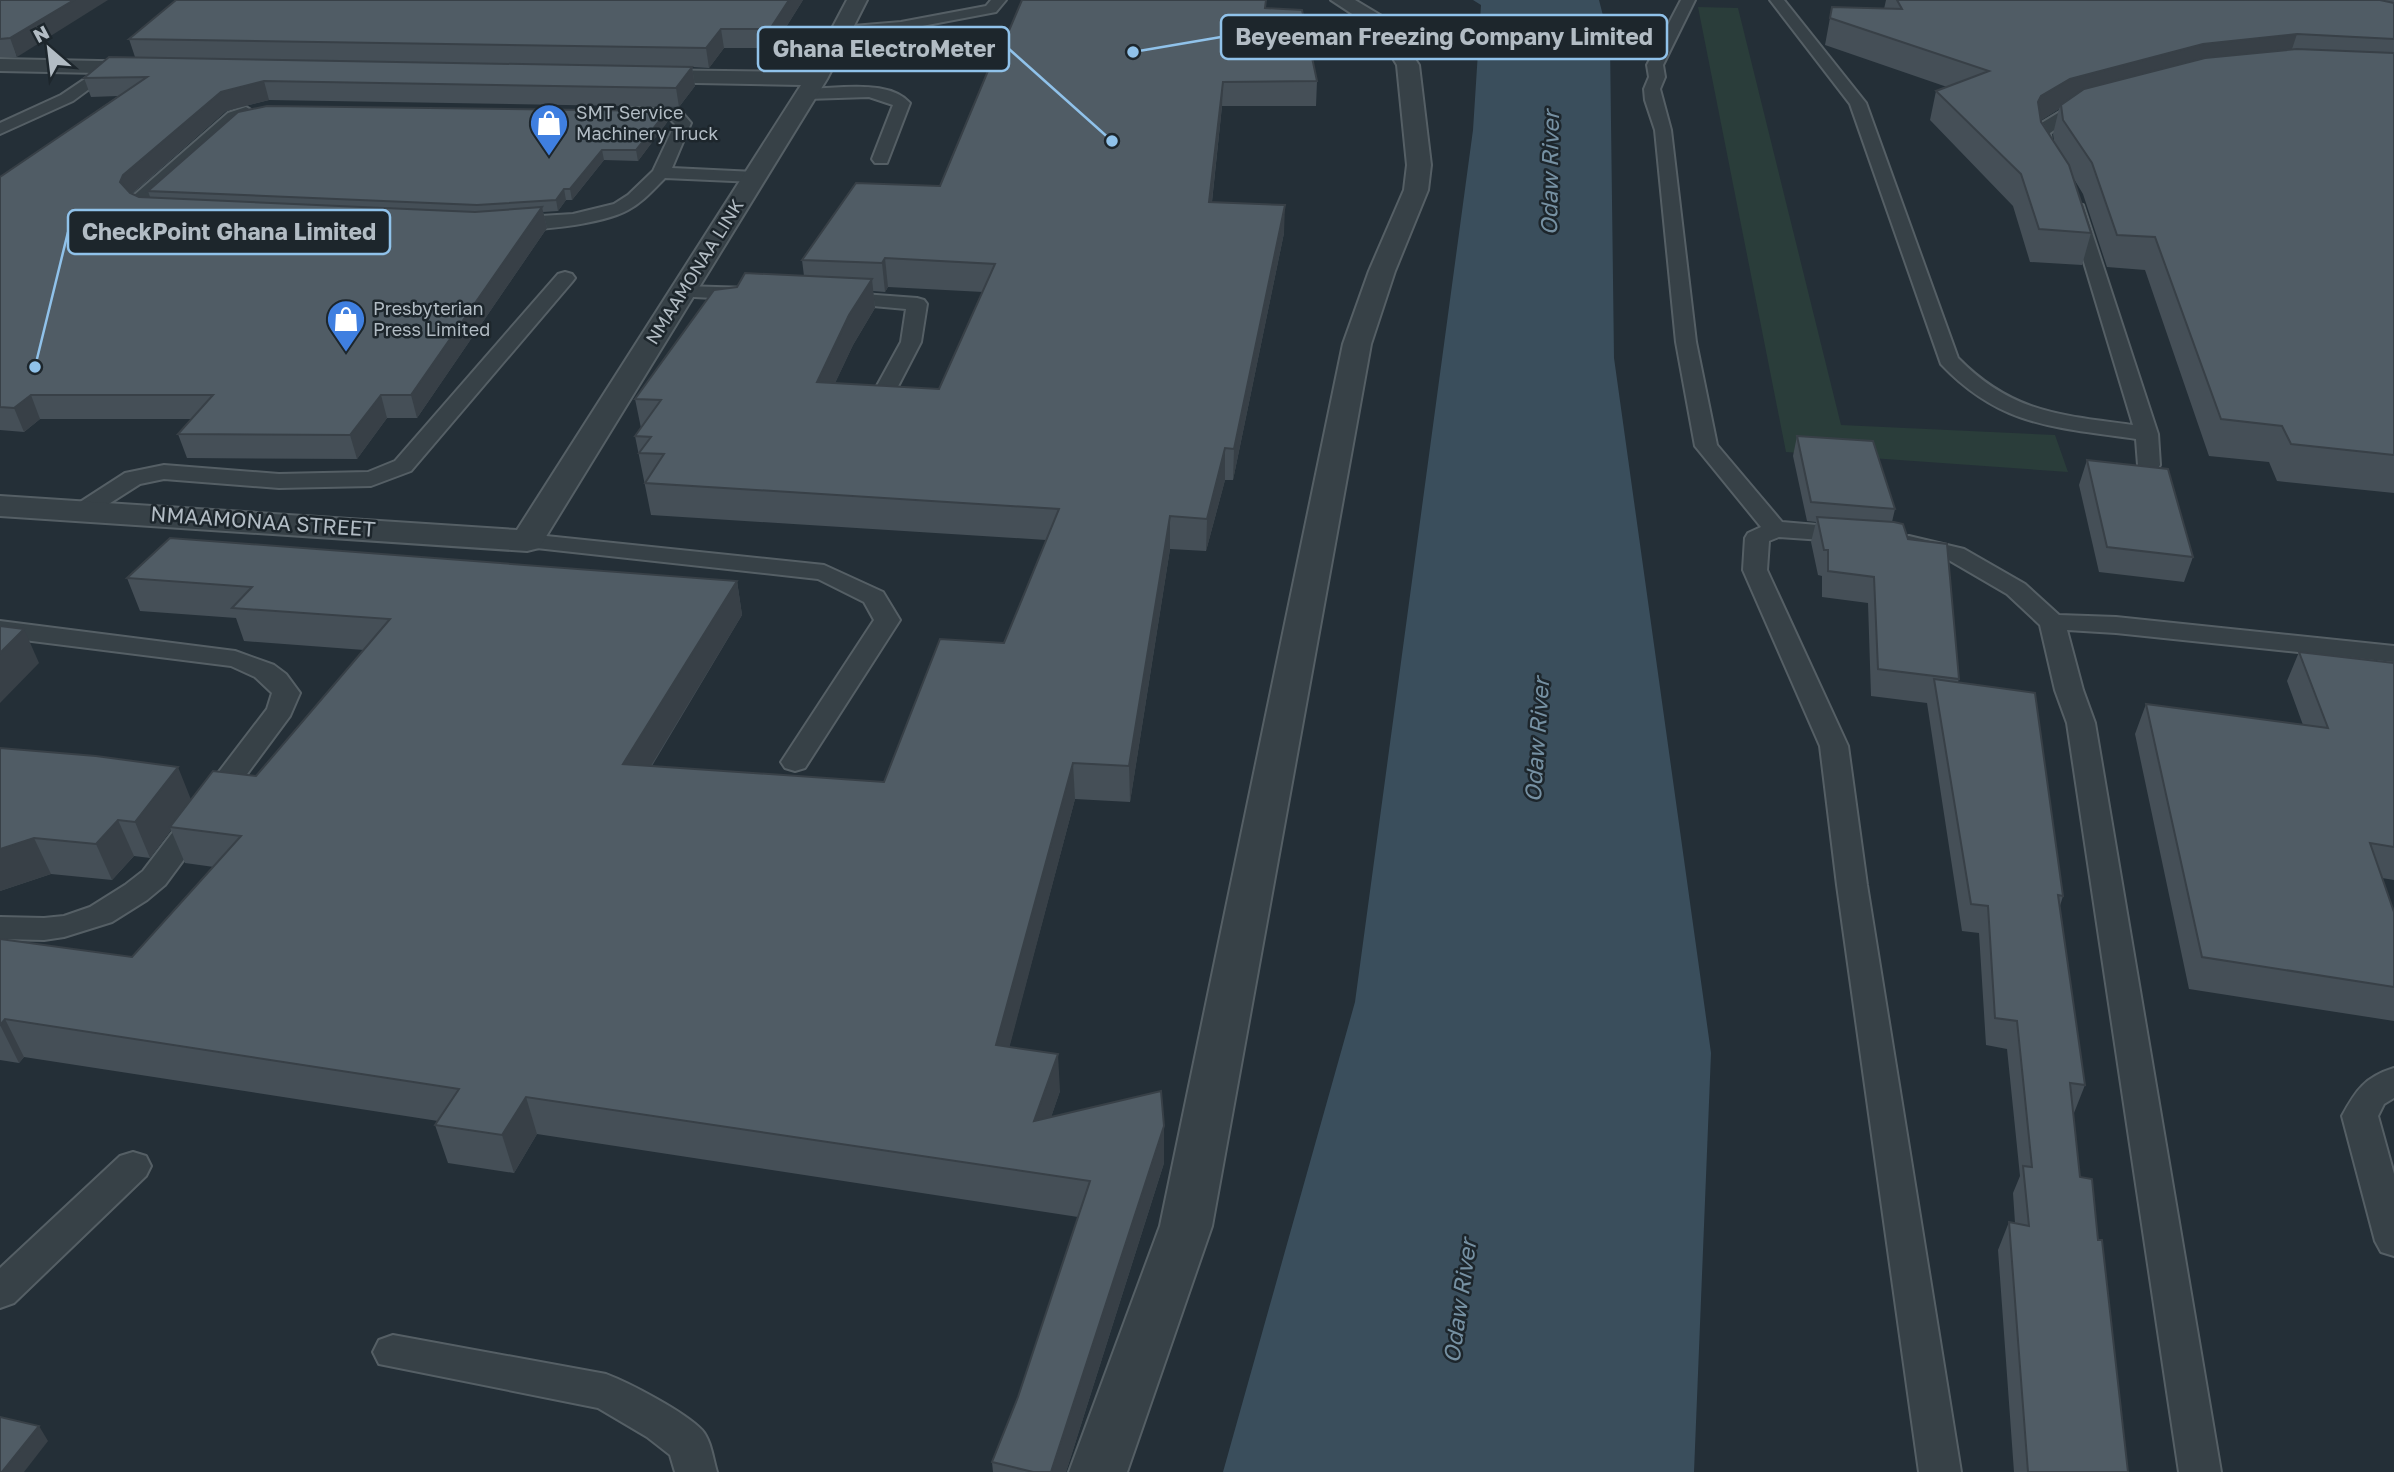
<svg xmlns="http://www.w3.org/2000/svg" width="2394" height="1472" font-family="'Golos Text',sans-serif">
<style>
.green{fill:#2a3d3a}
.water{fill:#3a4e5c}
.lines{fill:none;stroke-linecap:round;stroke-linejoin:round}
.service-casing{stroke:#555f65;stroke-width:4}
.minor-casing{stroke:#555f65;stroke-width:4}
.service{fill:#374147;fill-rule:evenodd}
.minor{fill:#374147;fill-rule:evenodd}
.wall{fill:#454f57;fill-rule:evenodd}
.shaded-wall{fill:#384047}
.building{fill:#505c65;stroke:#384047;stroke-width:2}
.labels{text-anchor:middle;stroke-width:5;stroke-linejoin:round;paint-order:stroke}
.far-poi-label{font-size:18px;fill:#b2bcc4;stroke:#1d262c;text-anchor:start}
.far-street-label{font-size:18px;fill:#b2bcc4;stroke:#1d262c}
.street-label{font-size:21px;fill:#b2bcc4;stroke:#1d262c}
.water-label{font-size:23px;font-style:italic;fill:#7691a3;stroke:#1d262c}
.leader{fill:none;stroke:#90c2ea;stroke-width:2.5}
.callout-dot{fill:#90c2ea;stroke:#1d262c;stroke-width:2.5}
.callout{fill:#1d262c;stroke:#90c2ea;stroke-width:2.5}
.callout-label{font-size:23px;text-anchor:middle;font-weight:bold;fill:#b2bcc4}
</style>
<rect width="100%" height="100%" fill="#242f37"/>
<path class="green" d="M 1698,7 L 1738,8 L 1841,425 L 2055,435 L 2068,472 L 1786,452 Z"/>
<path class="water" d="M 1473,0 L 1599,0 L 1610,43 L 1614,358 L 1711,1053 L 1694,1472 L 1223,1472 L 1355,1002 L 1473,130 L 1481,5 Z"/>
<g class="lines">
<g class="service-casing">
<g id="service">
<path d="M 991,0 L 1006,0 L 996,12 L 901,30 L 841,35 L 834,31 L 841,27 L 901,22 L 986,6 Z"/>
<path d="M 1681,0 L 1695,0 L 1663,65 L 1665,77 L 1660,89 L 1671,130 L 1696,342 L 1717,445 L 1782,522 L 1852,528 L 1861,530 L 1864,535 L 1861,540 L 1852,542 L 1779,537 L 1769,541 L 1767,570 L 1848,746 L 1867,885 L 1961,1472 L 1919,1472 L 1837,885 L 1820,746 L 1743,570 L 1745,538 L 1748,533 L 1761,527 L 1695,446 L 1676,342 L 1655,130 L 1645,100 L 1644,89 L 1649,77 L 1647,65 Z"/>
<path d="M 1770,0 L 1784,0 L 1866,103 L 1958,358 C 2012,413 2060,415 2133,425 L 2068,209 L 2077,204 L 2083,205 L 2158,434 L 2160,465 L 2157,470 L 2141,470 L 2138,465 L 2136,439 C 2055,427 2001,427 1941,364 L 1850,104 Z"/>
<path d="M 110,62 L 118,67 L 115,70 L 73,101 L 0,134 L 0,123 L 61,95 Z"/>
<path d="M 844,87 C 865,86 895,86 910,103 L 887,163 L 875,163 L 872,159 L 893,105 L 869,97 L 807,99 L 799,94 L 807,89 Z"/>
<path d="M 2091,102 L 2097,104 L 2099,107 L 2097,110 L 2075,116 L 2050,133 L 2052,151 L 2060,162 L 2057,166 L 2045,166 L 2036,151 L 2033,131 L 2035,127 L 2063,110 Z"/>
<path d="M 246,107 L 254,112 L 240,119 L 148,201 L 151,205 L 172,207 L 175,211 L 172,215 L 140,214 L 129,201 L 132,197 L 228,113 Z"/>
<path d="M 630,107 L 680,110 L 691,123 L 672,168 L 755,172 L 764,177 L 755,182 L 665,178 C 653,190 643,202 628,210 C 603,224 528,234 501,227 L 498,223 L 501,219 L 507,218 L 573,214 L 614,204 L 628,195 L 653,171 L 675,124 L 669,118 L 624,115 L 622,112 Z"/>
<path d="M 565,272 L 572,274 L 575,278 L 572,282 L 411,471 L 371,486 L 279,488 L 164,479 L 140,484 L 93,514 L 77,514 L 73,509 L 77,504 L 125,473 L 164,465 L 279,474 L 368,472 L 395,461 L 558,274 Z"/>
<path d="M 683,286 L 750,288 L 760,294 L 750,300 L 676,296 L 673,292 L 676,288 Z"/>
<path d="M 836,292 L 917,298 L 924,300 L 927,304 L 921,342 L 892,398 L 876,398 L 873,393 L 901,342 L 906,309 L 829,302 L 826,298 L 829,294 Z"/>
<path d="M 527,534 L 824,565 L 883,592 L 900,620 L 805,768 L 795,771 L 785,768 L 781,762 L 874,620 L 864,602 L 818,579 L 518,546 L 515,541 L 518,536 Z"/>
<path d="M 1909,536 L 1964,549 L 2025,584 L 2059,615 L 2116,617 L 2394,646 L 2394,662 L 2116,633 L 2067,630 L 2083,690 L 2095,723 L 2221,1472 L 2179,1472 L 2067,723 L 2055,690 L 2040,625 L 2007,594 L 1947,559 L 1900,548 L 1897,543 L 1900,538 Z"/>
<path d="M 0,621 L 235,651 L 274,665 L 286,674 L 300,693 L 290,716 L 165,885 L 147,900 L 112,922 L 64,937 L 44,940 L 0,939 L 0,917 L 44,918 L 64,916 L 90,907 L 125,885 L 143,871 L 267,709 L 272,693 L 255,677 L 231,666 L 0,637 Z"/>
<path d="M 2394,1068 L 2394,1098 L 2384,1104 L 2378,1116 L 2394,1174 L 2394,1256 L 2381,1252 L 2375,1241 L 2342,1116 C 2356,1090 2365,1077 2394,1068 Z"/>
<path d="M 133,1152 L 146,1156 L 151,1166 L 146,1176 L 14,1303 L 0,1308 L 0,1268 L 120,1156 Z"/>
<path d="M 393,1335 L 606,1374 C 630,1383 685,1412 702,1430 C 711,1440 713,1459 717,1472 L 675,1472 L 670,1455 L 647,1437 L 598,1408 L 379,1364 L 373,1352 L 379,1340 Z"/>
</g>
</g>
<g class="minor-casing">
<g id="minor">
<path d="M 847,0 L 867,0 L 827,79 L 539,548 L 527,551 L 0,516 L 0,496 L 517,530 L 801,85 L 643,82 L 635,81 L 632,76 L 635,71 L 643,70 L 809,72 Z"/>
<path d="M 1331,0 L 1355,0 L 1390,21 L 1419,65 L 1431,165 L 1428,190 L 1395,271 L 1371,344 L 1212,1226 L 1127,1472 L 1069,1472 L 1160,1226 L 1343,344 L 1369,271 L 1404,190 L 1407,165 L 1397,65 L 1375,29 Z"/>
<path d="M 0,59 L 148,62 L 155,64 L 159,68 L 155,72 L 148,74 L 0,71 Z"/>
</g>
</g>
<use href="#service" class="service"/>
<use href="#minor" class="minor"/>
</g>
<g class="wall">
<path d="M 0,0 L 17,57 L 0,57 Z"/>
<path d="M 803,0 L 773,48 L 724,48 L 709,68 L 692,67 L 695,86 L 679,107 L 269,100 L 226,111 L 132,194 L 139,197 L 150,197 L 148,191 L 668,121 L 638,161 L 604,160 L 572,200 L 566,200 L 558,211 L 543,212 L 547,228 L 417,418 L 387,418 L 357,459 L 187,458 L 178,434 L 192,419 L 40,419 L 24,432 L 0,430 L 0,177 L 118,96 L 91,97 L 84,78 L 135,57 L 129,39 Z"/>
<path d="M 1886,0 L 2394,0 L 2394,493 L 2277,481 L 2269,462 L 2209,456 L 2145,270 L 2107,267 L 2083,194 L 2074,179 L 2091,233 L 2082,265 L 2030,262 L 2013,206 L 1930,120 L 1936,91 L 1947,87 L 1825,45 L 1832,7 L 1884,9 ZM 2059,109 L 2053,134 L 2054,141 L 2041,120 Z"/>
<path d="M 1268,8 L 1317,81 L 1316,106 L 1222,106 L 1212,202 L 1284,233 L 1233,480 L 1225,480 L 1206,551 L 1170,549 L 1130,802 L 1075,799 L 1009,1047 L 1060,1091 L 1051,1117 L 1164,1126 L 1164,1163 L 1066,1472 L 993,1472 L 992,1462 L 1018,1397 L 1078,1217 L 537,1134 L 514,1173 L 448,1163 L 435,1125 L 438,1121 L 24,1057 L 19,1063 L 0,1060 L 0,939 L 132,957 L 214,867 L 185,863 L 171,830 L 150,858 L 134,856 L 112,880 L 51,874 L 0,891 L 0,748 L 191,799 L 256,776 L 364,650 L 244,641 L 236,618 L 140,611 L 127,578 L 737,581 L 742,615 L 652,766 L 884,782 L 1004,643 L 1046,540 L 651,515 L 635,436 L 641,428 L 635,399 L 737,287 L 804,276 L 802,260 L 940,186 L 994,66 ZM 888,287 L 983,292 L 939,389 L 835,383 L 853,345 L 875,308 L 873,291 L 885,292 Z"/>
<path d="M 1797,436 L 1895,509 L 1892,522 L 1959,679 L 1958,682 L 2063,896 L 2060,906 L 2085,1085 L 2074,1113 L 2073,1113 L 2080,1177 L 2098,1240 L 2128,1472 L 2014,1472 L 1998,1250 L 2009,1222 L 2015,1223 L 2013,1193 L 2020,1176 L 2007,1049 L 1986,1045 L 1979,933 L 1962,931 L 1927,703 L 1871,696 L 1868,603 L 1822,597 L 1822,576 L 1818,575 L 1811,542 L 1816,522 L 1807,521 L 1793,456 Z"/>
<path d="M 2087,460 L 2193,557 L 2184,582 L 2099,572 L 2079,485 Z"/>
<path d="M 2299,652 L 2394,663 L 2394,880 L 2382,878 L 2394,912 L 2394,1021 L 2189,989 L 2135,734 L 2146,704 L 2303,725 L 2287,681 Z"/>
</g>
<g class="shaded-wall">
<path d="M 74,0 L 108,0 L 17,57 L 10,38 Z"/>
<path d="M 789,0 L 803,0 L 773,48 L 770,29 Z"/>
<path d="M 721,29 L 724,48 L 709,68 L 706,48 Z"/>
<path d="M 2297,34 L 2288,61 L 2061,105 L 2059,109 L 2034,125 L 2038,102 L 2041,96 L 2070,79 L 2203,44 Z"/>
<path d="M 692,67 L 695,86 L 679,107 L 676,88 Z"/>
<path d="M 264,81 L 269,100 L 226,111 L 130,195 L 120,182 L 123,175 L 221,92 Z"/>
<path d="M 1223,82 L 1222,106 L 1209,229 L 1209,202 Z"/>
<path d="M 667,111 L 668,121 L 638,161 L 636,150 Z"/>
<path d="M 602,150 L 604,160 L 572,200 L 570,189 Z"/>
<path d="M 564,189 L 566,200 L 558,211 L 556,200 Z"/>
<path d="M 1285,205 L 1284,233 L 1233,480 L 1234,449 Z"/>
<path d="M 542,207 L 547,228 L 417,418 L 411,395 Z"/>
<path d="M 885,258 L 888,287 L 885,292 L 882,263 Z"/>
<path d="M 872,279 L 875,308 L 853,345 L 821,413 L 817,382 L 849,315 Z"/>
<path d="M 31,395 L 40,419 L 24,432 L 14,408 Z"/>
<path d="M 381,395 L 387,418 L 357,459 L 350,435 Z"/>
<path d="M 1225,448 L 1225,480 L 1206,551 L 1207,519 Z"/>
<path d="M 1170,516 L 1170,549 L 1130,802 L 1129,766 Z"/>
<path d="M 737,581 L 742,615 L 631,799 L 623,764 Z"/>
<path d="M 24,629 L 39,663 L 0,703 L 0,653 Z"/>
<path d="M 1073,763 L 1075,799 L 1000,1083 L 996,1045 Z"/>
<path d="M 178,767 L 192,802 L 170,827 L 171,830 L 150,858 L 135,822 Z"/>
<path d="M 118,820 L 134,856 L 112,880 L 96,844 Z"/>
<path d="M 34,838 L 51,874 L 0,891 L 0,849 Z"/>
<path d="M 5,1019 L 24,1057 L 19,1063 L 0,1025 Z"/>
<path d="M 1058,1054 L 1060,1091 L 1037,1159 L 1034,1121 Z"/>
<path d="M 526,1097 L 537,1134 L 514,1173 L 502,1135 Z"/>
<path d="M 1164,1126 L 1164,1163 L 1066,1472 L 1051,1472 Z"/>
<path d="M 39,1426 L 48,1441 L 24,1472 L 2,1472 Z"/>
</g>
<g class="building">
<path d="M 0,0 L 74,0 L 10,38 L 0,39 Z"/>
<path d="M 176,0 L 789,0 L 770,29 L 721,29 L 706,48 L 129,39 Z"/>
<path d="M 1022,0 L 1266,0 L 1265,8 L 1302,10 L 1317,81 L 1223,82 L 1209,202 L 1285,205 L 1234,449 L 1225,448 L 1207,519 L 1170,516 L 1129,766 L 1073,763 L 996,1045 L 1058,1054 L 1034,1121 L 1161,1091 L 1164,1126 L 1051,1472 L 1033,1472 L 992,1462 L 1018,1397 L 1090,1181 L 526,1097 L 502,1135 L 435,1125 L 459,1089 L 5,1019 L 0,1025 L 0,939 L 132,957 L 241,836 L 170,827 L 213,771 L 256,776 L 390,619 L 232,608 L 252,587 L 127,578 L 170,538 L 737,581 L 623,764 L 884,782 L 940,639 L 1004,643 L 1059,509 L 645,483 L 664,454 L 639,453 L 651,437 L 635,436 L 661,400 L 635,399 L 714,290 L 737,287 L 745,273 L 872,279 L 849,315 L 817,382 L 939,389 L 995,264 L 885,258 L 882,263 L 802,260 L 856,183 L 940,186 L 990,66 L 994,66 Z"/>
<path d="M 1897,0 L 2380,0 L 2394,3 L 2394,39 L 2297,34 L 2203,44 L 2070,79 L 2041,96 L 2038,102 L 2041,122 L 2069,165 L 2091,233 L 2039,229 L 2021,174 L 1936,91 L 1989,71 L 1830,18 L 1832,7 L 1902,9 Z"/>
<path d="M 2297,49 L 2394,53 L 2394,455 L 2291,444 L 2282,426 L 2221,419 L 2155,237 L 2117,235 L 2092,163 L 2063,120 L 2061,105 L 2084,89 L 2205,58 Z"/>
<path d="M 109,57 L 692,67 L 676,88 L 264,81 L 221,92 L 123,175 L 120,182 L 130,193 L 139,197 L 475,212 L 542,207 L 411,395 L 381,395 L 350,435 L 178,434 L 213,395 L 31,395 L 14,408 L 0,407 L 0,177 L 147,77 L 84,78 Z"/>
<path d="M 267,106 L 667,111 L 636,150 L 602,150 L 570,189 L 564,189 L 556,200 L 477,205 L 148,191 L 238,112 Z"/>
<path d="M 1797,436 L 1873,441 L 1895,509 L 1811,502 Z"/>
<path d="M 2087,460 L 2168,469 L 2193,557 L 2107,547 Z"/>
<path d="M 1817,517 L 1894,522 L 1903,524 L 1908,539 L 1947,544 L 1959,679 L 1878,669 L 1874,577 L 1828,571 L 1828,550 L 1824,550 Z"/>
<path d="M 0,626 L 24,629 L 0,653 Z"/>
<path d="M 2299,652 L 2394,663 L 2394,847 L 2370,843 L 2394,912 L 2394,987 L 2202,957 L 2146,704 L 2328,728 Z"/>
<path d="M 1934,679 L 2035,693 L 2063,896 L 2058,895 L 2085,1085 L 2070,1083 L 2080,1177 L 2092,1179 L 2098,1240 L 2102,1240 L 2128,1472 L 2028,1472 L 2009,1222 L 2029,1226 L 2023,1166 L 2032,1167 L 2017,1021 L 1995,1018 L 1988,906 L 1971,904 Z"/>
<path d="M 0,748 L 96,756 L 178,767 L 135,822 L 118,820 L 96,844 L 34,838 L 0,849 Z"/>
<path d="M 0,1417 L 39,1426 L 2,1472 L 0,1472 Z"/>
</g>
<defs>
<g id="shop-pin" transform="scale(2.0125)"><path d="M0 17L-7.5 6A9.5 9.5 0 1 1 7.5 6Z" fill="#3f7fe0" stroke="#1d262c"/><path d="M-5-2.5h2.3a2.7 3.5 0 0 1 5.4 0H5L5.5 6h-11ZM-1.5-2.5h3a1.5 2.3 0 0 0-3 0Z" fill="#fff"/></g>
</defs>
<g fill-rule="evenodd">
<use href="#shop-pin" x="549" y="123"/>
<use href="#shop-pin" x="346" y="319"/>
</g>
<g class="labels">
<g class="far-poi-label">
<text x="576" y="119">SMT Service<tspan x="576" dy="21">Machinery Truck</tspan></text>
<text x="373" y="315">Presbyterian<tspan x="373" dy="21">Press Limited</tspan></text>
</g>
<g class="far-street-label">
<text transform="translate(695 272) rotate(-58)" y="6">NMAAMONAA LINK</text>
</g>
<g class="street-label">
<text transform="translate(263 522) rotate(4)" y="7">NMAAMONAA STREET</text>
</g>
<g class="water-label">
<text transform="translate(1550 173) rotate(-89)" y="8">Odaw River</text>
<text transform="translate(1537 740) rotate(-86)" y="8">Odaw River</text>
<text transform="translate(1460 1301) rotate(-82)" y="8">Odaw River</text>
</g>
</g>
<path class="leader" d="M1133 52L1221 37M1112 141L1009 49M35 367L68 232"/>
<g class="callout-dot">
<circle cx="1133" cy="52" r="7"/>
<circle cx="1112" cy="141" r="7"/>
<circle cx="35" cy="367" r="7"/>
</g>
<g class="callout">
<rect x="1221" y="15" width="446" height="44" rx="7"/>
<rect x="758" y="27" width="251" height="44" rx="7"/>
<rect x="68" y="210" width="322" height="44" rx="7"/>
</g>
<g class="callout-label">
<text x="1444" y="45">Beyeeman Freezing Company Limited</text>
<text x="884" y="57">Ghana ElectroMeter</text>
<text x="229" y="240">CheckPoint Ghana Limited</text>
</g>
<g transform="translate(49 49) rotate(332)" stroke="#1d262c" stroke-width="5" paint-order="stroke">
<path d="M0-5L12 26L0 18L-12 26Z" fill="#b2bcc4"/>
<text y="-10" font-size="19" font-weight="bold" text-anchor="middle" fill="#b2bcc4">N</text>
</g>
</svg>
